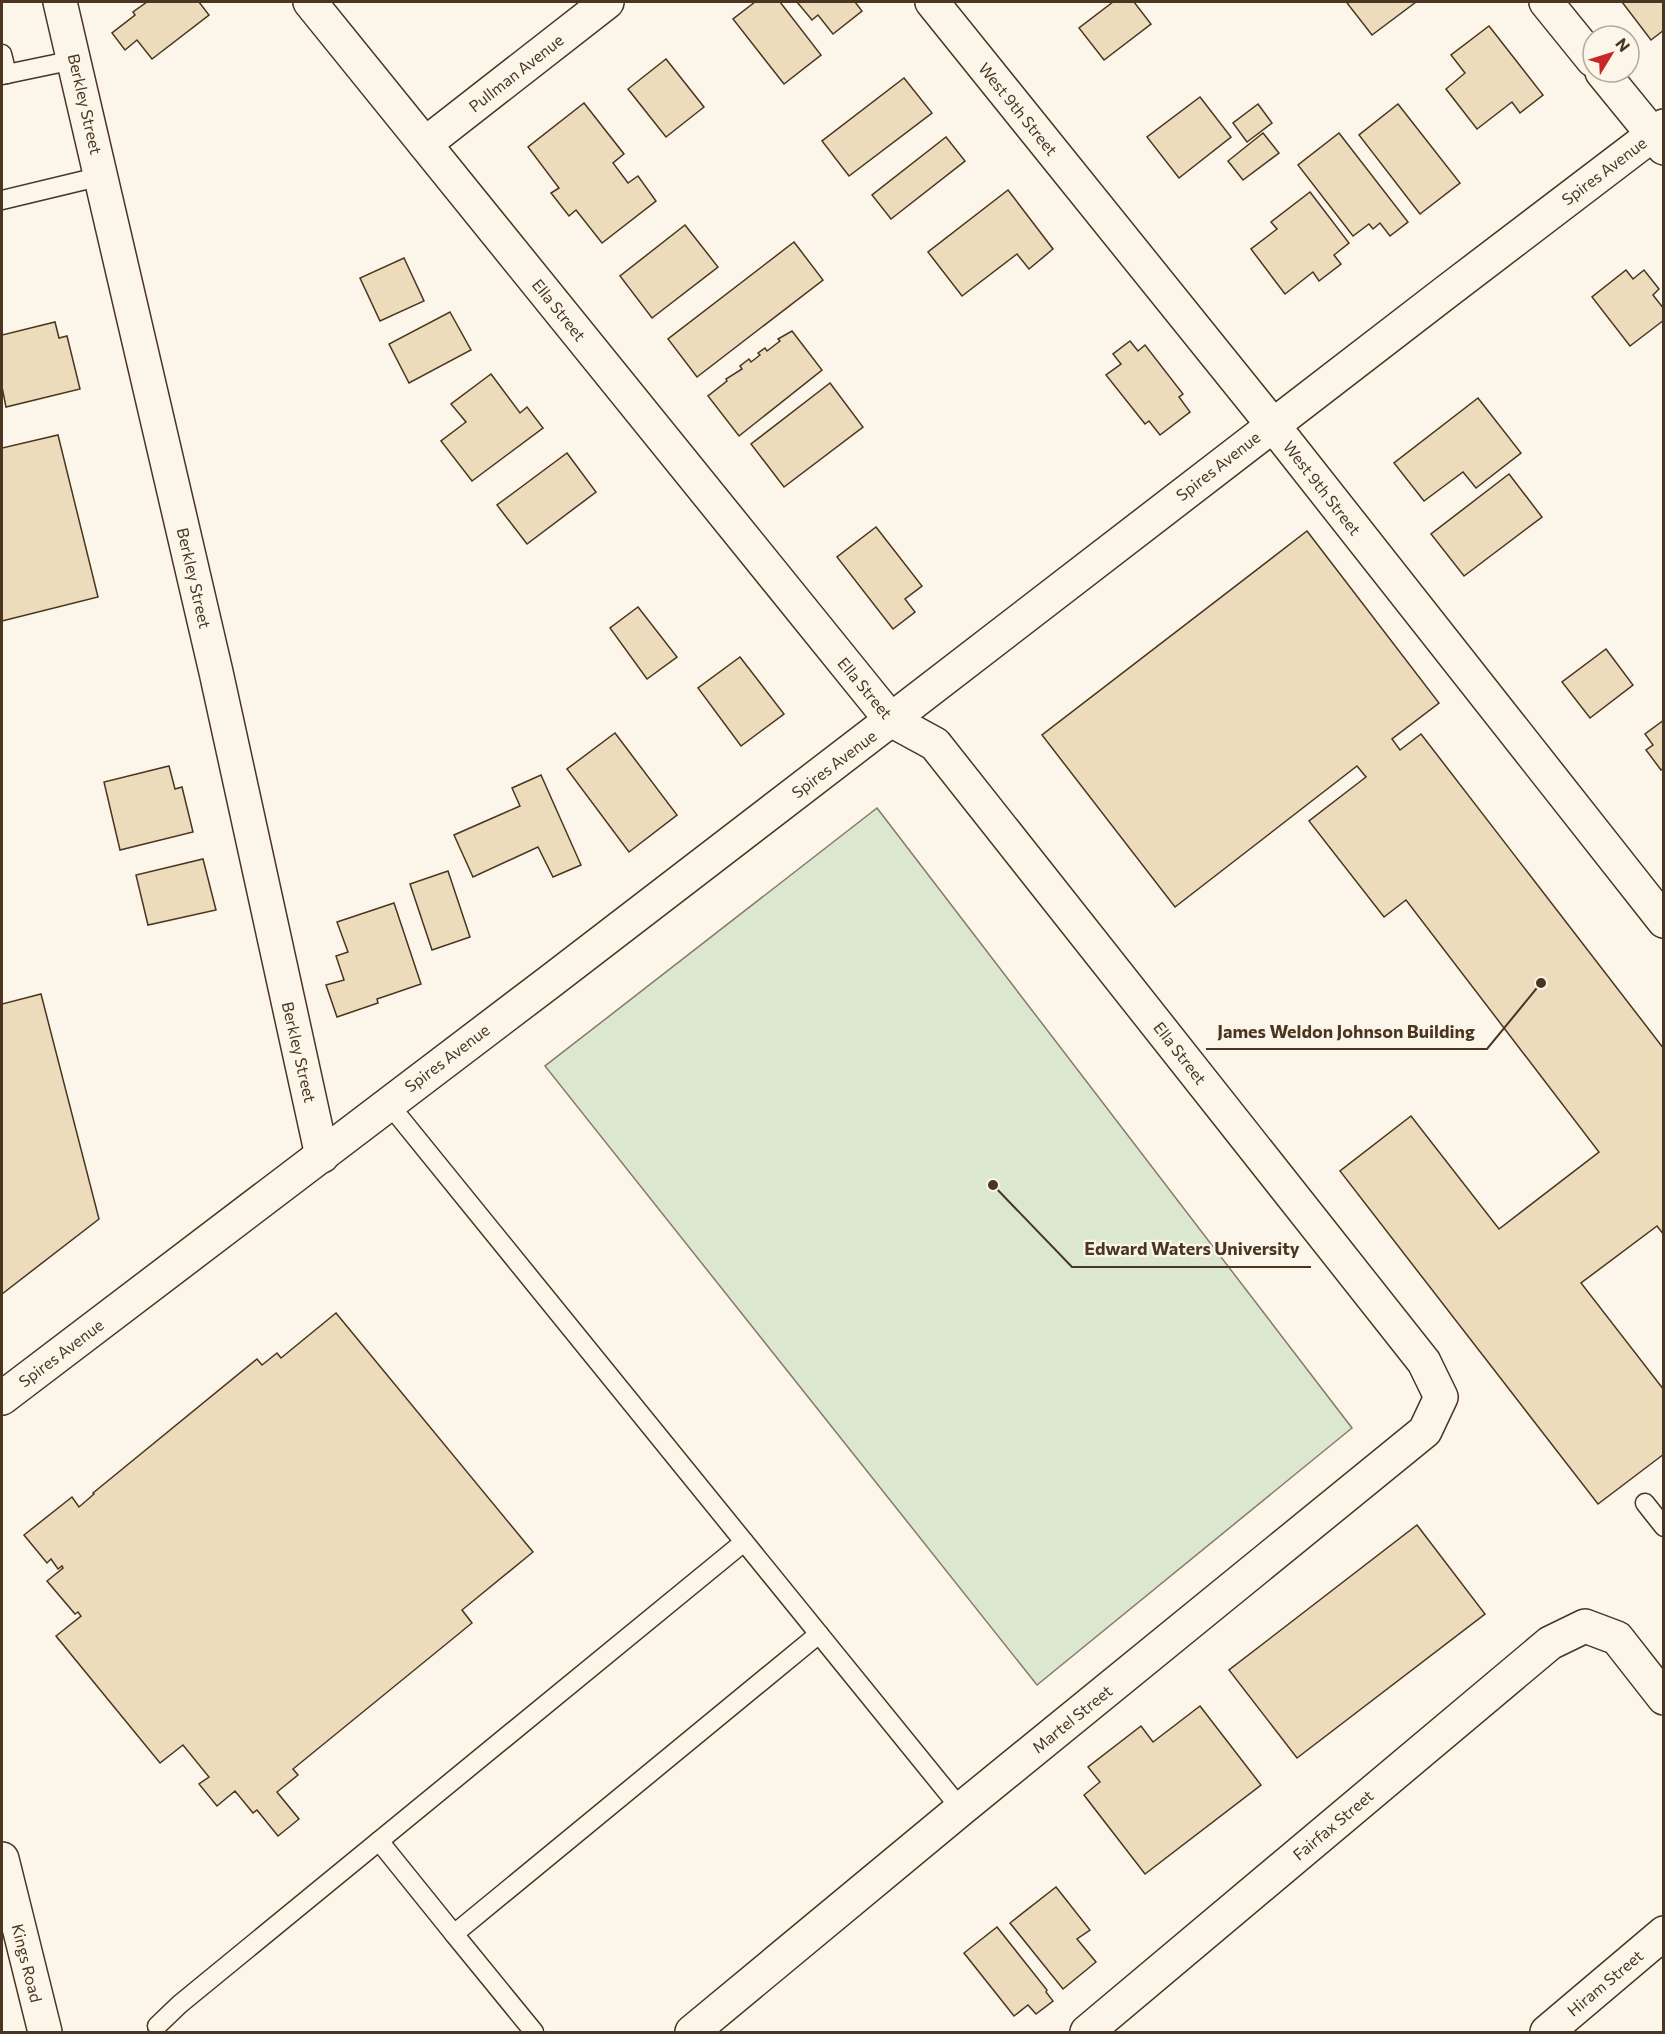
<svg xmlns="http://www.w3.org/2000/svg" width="1665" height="2034" font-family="Commissioner,sans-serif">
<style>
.green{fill:#dce7d0;stroke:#887966;stroke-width:1.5}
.building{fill:#ecdcbc;stroke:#4a3520;stroke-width:1.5}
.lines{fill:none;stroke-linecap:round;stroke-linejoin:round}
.service-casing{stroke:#4a3520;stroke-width:21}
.minor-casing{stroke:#4a3520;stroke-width:36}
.secondary-casing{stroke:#4a3520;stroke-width:36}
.primary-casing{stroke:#4a3520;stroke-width:36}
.service{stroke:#fbf6e9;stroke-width:18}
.minor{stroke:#fbf6e9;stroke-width:33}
.secondary{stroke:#fbf6e9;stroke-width:33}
.primary{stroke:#fbf6e9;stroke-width:33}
.labels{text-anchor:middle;stroke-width:4.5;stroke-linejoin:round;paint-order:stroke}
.street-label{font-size:16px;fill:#4a3520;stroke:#fbf6e9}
.leader{fill:none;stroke:#4a3520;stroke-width:2}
.callout-dot{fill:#4a3520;stroke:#fbf6e9;stroke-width:2}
.callout-label{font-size:18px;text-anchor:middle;font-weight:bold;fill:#4a3520;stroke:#fbf6e9;stroke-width:4.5;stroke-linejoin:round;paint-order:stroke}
</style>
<rect width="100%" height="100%" fill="#fbf6e9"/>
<path class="green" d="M 877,808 L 1352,1428 L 1037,1685 L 545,1066 Z"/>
<g class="building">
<path d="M 147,2 L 199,2 L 209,15 L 152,59 L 137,40 L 125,50 L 112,33 L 135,15 L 133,12 Z"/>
<path d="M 755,2 L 780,2 L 821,55 L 784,84 L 733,19 Z"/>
<path d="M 797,2 L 855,2 L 862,11 L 833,34 L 818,15 L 812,20 Z"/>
<path d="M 1113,2 L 1134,2 L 1151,24 L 1104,60 L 1079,28 Z"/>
<path d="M 1350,2 L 1416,2 L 1372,35 L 1347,3 Z"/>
<path d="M 1622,2 L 1664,2 L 1664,30 L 1651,40 Z"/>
<path d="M 1489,26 L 1543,95 L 1520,113 L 1512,102 L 1477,129 L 1446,89 L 1465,73 L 1451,55 Z"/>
<path d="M 666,59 L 704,107 L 666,137 L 628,89 Z"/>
<path d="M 904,78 L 932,113 L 849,176 L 822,141 Z"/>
<path d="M 1200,97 L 1231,137 L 1179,178 L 1147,137 Z"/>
<path d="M 584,103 L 624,154 L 613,163 L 628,183 L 638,176 L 656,201 L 602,243 L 576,210 L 569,216 L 551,193 L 559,188 L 528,147 Z"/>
<path d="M 1258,104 L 1272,123 L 1247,142 L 1233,123 Z"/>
<path d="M 1398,104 L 1460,183 L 1420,214 L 1359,135 Z"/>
<path d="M 1263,133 L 1279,153 L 1243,180 L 1228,161 Z"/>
<path d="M 1339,133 L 1408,222 L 1390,236 L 1380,223 L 1373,229 L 1369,224 L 1353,236 L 1298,165 Z"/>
<path d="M 946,137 L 965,161 L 891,219 L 872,195 Z"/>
<path d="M 1008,190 L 1053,249 L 1029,269 L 1017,254 L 962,296 L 928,252 Z"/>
<path d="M 1310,192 L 1349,243 L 1334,255 L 1341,264 L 1319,281 L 1313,272 L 1285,294 L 1251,249 L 1277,229 L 1271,222 Z"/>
<path d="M 685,225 L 718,267 L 652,318 L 620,276 Z"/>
<path d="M 794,242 L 823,280 L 697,377 L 668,339 Z"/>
<path d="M 404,258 L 424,301 L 380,321 L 360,278 Z"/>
<path d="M 1626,270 L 1633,279 L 1644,270 L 1659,289 L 1653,295 L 1664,309 L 1664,320 L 1630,346 L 1592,297 Z"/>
<path d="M 450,312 L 471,350 L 409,383 L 389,344 Z"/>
<path d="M 55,322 L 59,338 L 67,336 L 80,389 L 6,407 L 2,387 L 2,335 Z"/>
<path d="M 792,331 L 822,370 L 739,436 L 708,396 L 727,381 L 726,379 L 742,369 L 740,366 L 749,359 L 751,362 L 760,355 L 758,353 L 765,348 L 767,351 L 780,341 L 778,339 Z"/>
<path d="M 1130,341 L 1138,351 L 1145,345 L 1183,394 L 1179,397 L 1190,412 L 1160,435 L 1149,421 L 1145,424 L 1106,375 L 1121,364 L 1113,354 Z"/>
<path d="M 491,374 L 520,413 L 527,407 L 543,428 L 472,481 L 441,441 L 466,422 L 451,404 Z"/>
<path d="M 830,383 L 863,427 L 784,487 L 751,444 Z"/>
<path d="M 1478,398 L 1521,453 L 1476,488 L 1463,472 L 1424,501 L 1394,463 Z"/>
<path d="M 58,435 L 98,597 L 2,621 L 2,448 Z"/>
<path d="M 567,453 L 596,492 L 527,544 L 497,505 Z"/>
<path d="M 1509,474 L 1542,517 L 1464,576 L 1431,534 Z"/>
<path d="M 876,527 L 922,586 L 905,599 L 915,612 L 893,629 L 837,557 Z"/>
<path d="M 1307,531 L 1439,703 L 1392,739 L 1400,750 L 1421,734 L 1664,1049 L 1664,1235 L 1657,1226 L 1581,1283 L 1664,1390 L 1664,1454 L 1598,1504 L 1340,1171 L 1411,1116 L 1499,1229 L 1599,1152 L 1406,900 L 1384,917 L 1309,821 L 1366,777 L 1357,766 L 1175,907 L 1042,735 Z"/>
<path d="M 638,607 L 677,657 L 647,679 L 610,628 Z"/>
<path d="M 1606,649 L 1633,685 L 1590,718 L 1562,682 Z"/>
<path d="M 740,657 L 784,714 L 741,746 L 698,688 Z"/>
<path d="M 1664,720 L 1664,768 L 1661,770 L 1646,750 L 1653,745 L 1645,734 Z"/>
<path d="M 615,733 L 677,815 L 629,852 L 567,769 Z"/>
<path d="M 169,766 L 175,789 L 182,787 L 193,832 L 120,850 L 104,782 Z"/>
<path d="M 541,775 L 581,865 L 553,877 L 538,847 L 473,877 L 454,835 L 520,806 L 512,788 Z"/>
<path d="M 203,859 L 216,910 L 148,925 L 136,875 Z"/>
<path d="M 448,871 L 470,937 L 432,950 L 410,884 Z"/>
<path d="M 394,903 L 421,984 L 377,999 L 378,1003 L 337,1017 L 326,985 L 344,980 L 336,956 L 348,952 L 337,922 Z"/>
<path d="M 41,994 L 99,1219 L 2,1294 L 2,1004 Z"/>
<path d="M 336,1313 L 533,1552 L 462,1610 L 472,1623 L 293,1769 L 298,1775 L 277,1792 L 299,1819 L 278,1836 L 257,1810 L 253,1813 L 235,1791 L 217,1806 L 199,1784 L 209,1777 L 183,1745 L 160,1763 L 56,1636 L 81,1616 L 78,1612 L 75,1614 L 47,1581 L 63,1568 L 62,1566 L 58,1569 L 51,1559 L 47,1563 L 24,1535 L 72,1497 L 79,1507 L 94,1494 L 93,1493 L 257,1359 L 262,1365 L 277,1353 L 281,1358 Z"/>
<path d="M 1417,1525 L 1485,1614 L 1297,1758 L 1229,1670 Z"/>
<path d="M 1200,1706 L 1261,1785 L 1145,1874 L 1084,1795 L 1100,1782 L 1088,1767 L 1141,1726 L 1153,1742 Z"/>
<path d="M 1056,1887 L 1090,1930 L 1077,1939 L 1096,1962 L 1063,1989 L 1010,1923 Z"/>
<path d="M 997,1927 L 1047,1990 L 1046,1992 L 1053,2001 L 1036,2014 L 1028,2005 L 1014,2016 L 964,1953 Z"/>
</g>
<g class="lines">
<g class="service-casing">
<g id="service">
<path d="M 2,54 L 7,74"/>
<path d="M 2,75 L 74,60"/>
<path d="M 2,200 L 102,176"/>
<path d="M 388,1103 L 961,1809"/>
<path d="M 1645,1503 L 1664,1527"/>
<path d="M 379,1841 L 454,1934 L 819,1634"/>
<path d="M 454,1934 L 534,2032"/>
<path d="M 157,2026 L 180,2004 L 744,1542"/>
</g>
</g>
<g class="minor-casing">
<g id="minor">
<path d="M 60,2 L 216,672 L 322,1156"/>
<path d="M 310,2 L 891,720 L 935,744 L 1424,1362 L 1441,1397 L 1425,1431 L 961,1809 L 692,2032"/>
<path d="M 932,2 L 1272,424 L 1664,921"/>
<path d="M 1546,2 L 1593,60"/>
<path d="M 1602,72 L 1664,148"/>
<path d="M 425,144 L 607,2"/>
<path d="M 1087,2032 L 1550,1643 L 1585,1626 L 1617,1638 L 1664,1698"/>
<path d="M 1547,2032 L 1664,1933"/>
</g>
</g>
<g class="secondary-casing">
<path id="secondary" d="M 2,1398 C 298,1174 594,949 888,722 C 1146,523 1404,323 1664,126"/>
</g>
<g class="primary-casing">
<path id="primary" d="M 2,1859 L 45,2032"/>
</g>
<use href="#service" class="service"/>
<use href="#minor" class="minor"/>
<use href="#secondary" class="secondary"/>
<use href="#primary" class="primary"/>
</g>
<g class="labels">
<g class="street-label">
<text transform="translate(516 73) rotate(-38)" y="6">Pullman Avenue</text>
<text transform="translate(85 104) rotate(77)" y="6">Berkley Street</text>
<text transform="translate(1018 109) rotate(51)" y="6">West 9th Street</text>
<text transform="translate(1604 171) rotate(-37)" y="6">Spires Avenue</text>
<text transform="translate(559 310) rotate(51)" y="6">Ella Street</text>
<text transform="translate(1218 466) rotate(-38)" y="6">Spires Avenue</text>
<text transform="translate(1322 488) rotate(52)" y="6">West 9th Street</text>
<text transform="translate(194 578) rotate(77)" y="6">Berkley Street</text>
<text transform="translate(865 688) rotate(50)" y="6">Ella Street</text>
<text transform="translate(834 764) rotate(-37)" y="6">Spires Avenue</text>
<text transform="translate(299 1052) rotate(77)" y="6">Berkley Street</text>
<text transform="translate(1180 1053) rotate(52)" y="6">Ella Street</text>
<text transform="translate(447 1058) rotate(-37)" y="6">Spires Avenue</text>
<text transform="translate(61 1353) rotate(-37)" y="6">Spires Avenue</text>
<text transform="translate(1072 1719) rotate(-39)" y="6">Martel Street</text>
<text transform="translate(1333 1825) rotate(-40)" y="6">Fairfax Street</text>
<text transform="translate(27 1963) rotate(76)" y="6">Kings Road</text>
<text transform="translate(1605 1983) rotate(-40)" y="6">Hiram Street</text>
</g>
</g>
<path class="leader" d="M1541 983L1487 1049H1206M993 1185L1072 1267H1311"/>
<g class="callout-dot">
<circle cx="1541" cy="983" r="6"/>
<circle cx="993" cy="1185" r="6"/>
</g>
<g class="callout-label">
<text x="1346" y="1038">James Weldon Johnson Building</text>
<text x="1192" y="1255">Edward Waters University</text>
</g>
<rect width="1665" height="2034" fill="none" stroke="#4a3520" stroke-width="6"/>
<g transform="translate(1611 54) rotate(52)"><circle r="28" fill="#fbf6e9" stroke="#b4a999" stroke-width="1.5"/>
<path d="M0-4.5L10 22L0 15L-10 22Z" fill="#c62828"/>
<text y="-9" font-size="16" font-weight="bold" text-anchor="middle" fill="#4a3520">N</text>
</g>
</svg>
